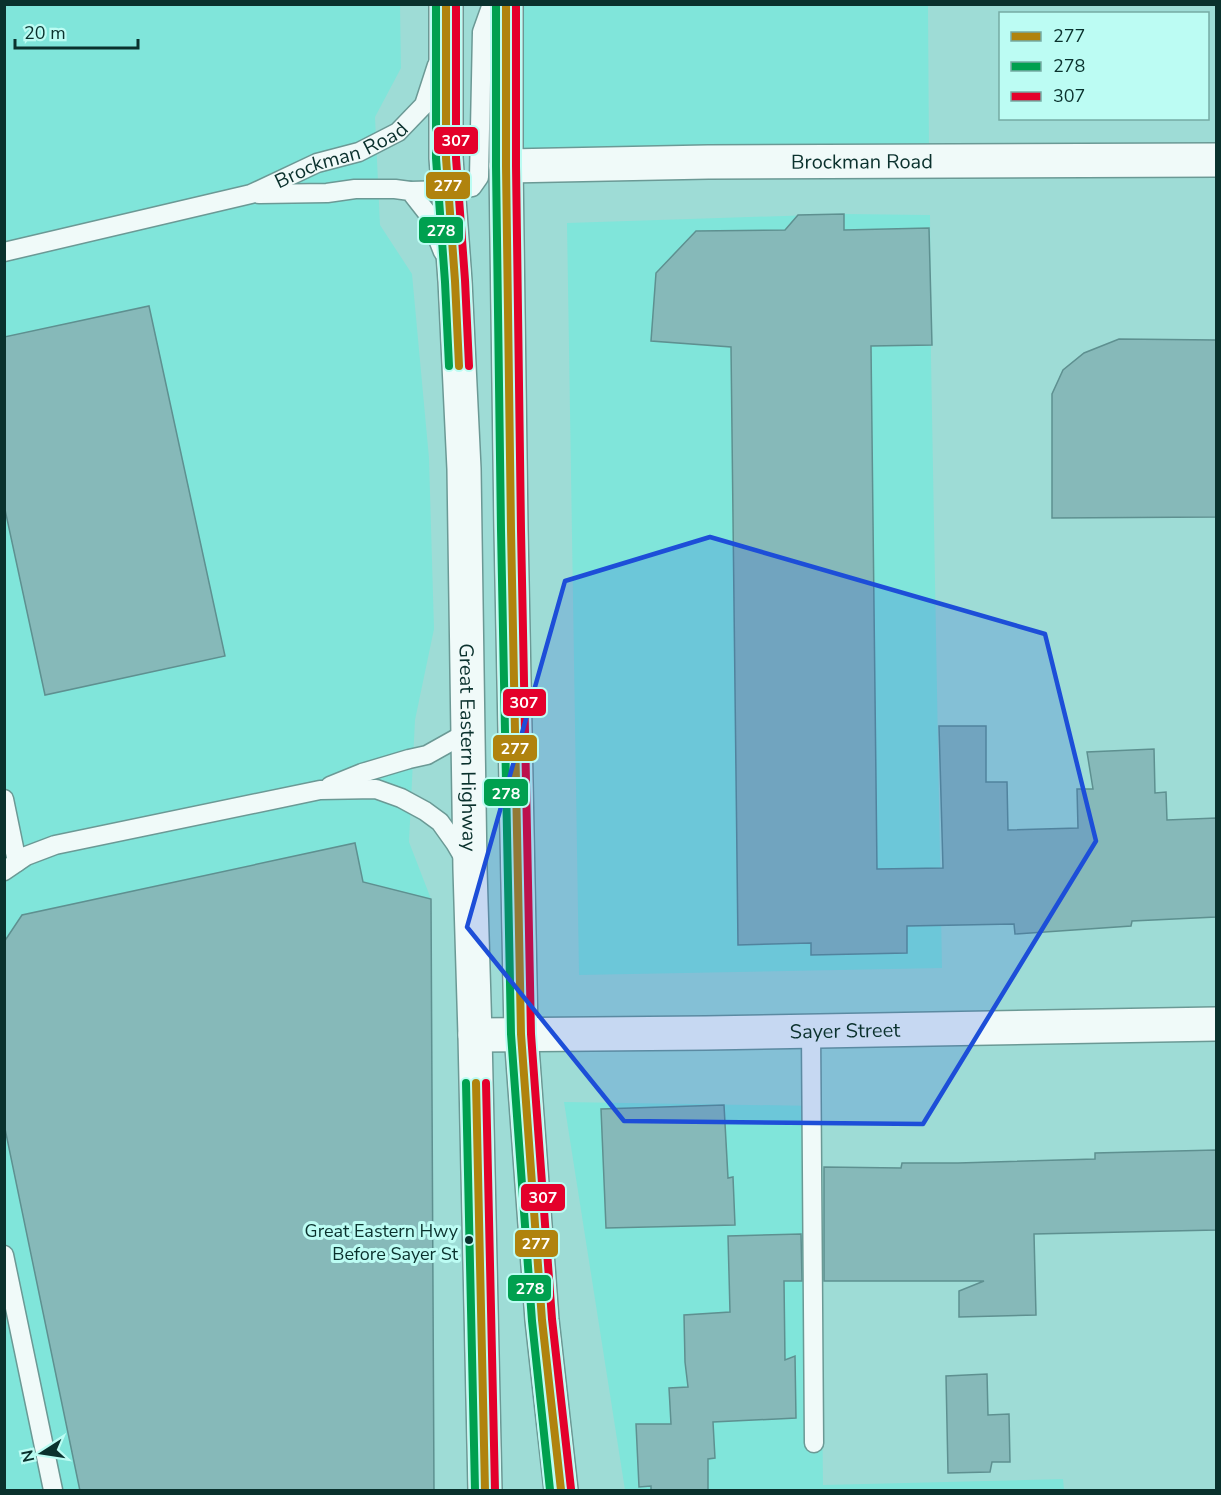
<svg xmlns="http://www.w3.org/2000/svg" width="1221" height="1495" font-family="'Nunito Sans',sans-serif">
<style>
.built{fill:#80e5da}
.building{fill:#86b9b9;stroke:#5e9090;stroke-width:1.5}
.lines{fill:none;stroke-linecap:round;stroke-linejoin:round}
.lane-casing{stroke:#6b9995;stroke-width:21}
.street-casing{stroke:#6b9995;stroke-width:36}
.highway-casing{stroke:#6b9995;stroke-width:36}
.lane{stroke:#f0faf9;stroke-width:18}
.street{stroke:#f0faf9;stroke-width:33}
.highway{stroke:#f0faf9;stroke-width:33}
.bus-1-casing{stroke:#bcfcf3;stroke-width:12}
.bus-2-casing{stroke:#bcfcf3;stroke-width:12}
.bus-3-casing{stroke:#bcfcf3;stroke-width:12}
.bus-1{stroke:#b0830e;stroke-width:8}
.bus-2{stroke:#00a04f;stroke-width:8}
.bus-3{stroke:#e4002b;stroke-width:8}
.marked{fill:#1d4ed8;fill-opacity:0.2;stroke:#1d4ed8;stroke-width:4.5;stroke-linejoin:round}
.bus-dot{fill:#0a312d;stroke:#bcfcf3;stroke-width:2}
.labels{text-anchor:middle;stroke-width:6;stroke-linejoin:round;paint-order:stroke}
.bus-label{font-size:18px;fill:#0a312d;stroke:#bcfcf3;text-anchor:end}
.street-label{font-size:20px;fill:#0a312d;stroke:#bcfcf3}
.line-badge{stroke:#bcfcf3;stroke-width:2}
.badge-label{font-size:16px;text-anchor:middle;font-weight:bold;fill:#fff}
</style>
<rect width="100%" height="100%" fill="#9edcd6"/>
<g class="built">
<path d="M 5,5 L 400,5 L 401,68 L 375,117 L 380,225 L 412,274 L 429,458 L 434,629 L 415,720 L 409,842 L 431,899 L 434,1490 L 5,1490 Z"/>
<path d="M 506,5 L 928,5 L 929,161 L 506,166 Z"/>
<path d="M 844,214 L 930,215 L 931,358 L 942,968 L 579,975 L 567,223 Z"/>
<path d="M 564,1102 L 819,1106 L 823,1485 L 1063,1479 L 1064,1490 L 625,1490 Z"/>
</g>
<g class="building">
<path d="M 844,214 L 844,230 L 929,228 L 932,345 L 871,346 L 877,869 L 943,868 L 939,726 L 986,726 L 986,782 L 1007,782 L 1008,830 L 1078,828 L 1077,789 L 1093,789 L 1087,752 L 1154,749 L 1155,793 L 1166,792 L 1167,820 L 1216,818 L 1216,917 L 1132,921 L 1131,926 L 1015,934 L 1014,924 L 907,926 L 907,953 L 811,955 L 811,943 L 738,945 L 731,347 L 651,341 L 656,273 L 696,231 L 785,230 L 798,215 Z"/>
<path d="M 149,306 L 225,656 L 45,695 L 4,505 L 4,337 Z"/>
<path d="M 1119,339 L 1216,340 L 1216,517 L 1052,518 L 1052,394 L 1063,370 L 1084,353 Z"/>
<path d="M 355,843 L 363,882 L 431,899 L 434,1491 L 80,1491 L 4,1124 L 4,942 L 22,915 Z"/>
<path d="M 724,1105 L 728,1178 L 733,1177 L 735,1225 L 606,1228 L 601,1109 Z"/>
<path d="M 1216,1150 L 1216,1230 L 1034,1234 L 1036,1315 L 959,1317 L 959,1291 L 984,1281 L 824,1281 L 824,1167 L 901,1168 L 902,1163 L 958,1163 L 1095,1159 L 1095,1153 Z"/>
<path d="M 801,1234 L 802,1281 L 784,1281 L 785,1360 L 795,1356 L 796,1418 L 713,1422 L 715,1458 L 708,1459 L 708,1491 L 651,1491 L 651,1486 L 639,1487 L 636,1424 L 671,1424 L 669,1388 L 688,1387 L 685,1362 L 684,1315 L 730,1312 L 728,1236 Z"/>
<path d="M 987,1374 L 988,1415 L 1009,1414 L 1010,1462 L 992,1462 L 990,1472 L 948,1473 L 946,1376 Z"/>
</g>
<g class="lines">
<g class="lane-casing">
<g id="lane">
<path d="M 410,191 L 449,190 L 472,187 L 479,177 L 482,32 L 492,4"/>
<path d="M 259,194 L 327,193 L 355,189 L 395,189 L 410,191 L 428,214 L 443,252"/>
<path id="s1" d="M 4,252 L 251,194 L 317,163 L 359,152 L 398,132 L 424,105 L 437,65"/>
<path d="M 330,786 L 362,773 L 409,759 L 427,755 L 468,732"/>
<path d="M 4,799 L 17,862"/>
<path d="M 4,871 L 26,856 L 55,845 L 320,790 L 376,789 L 401,798 L 425,811 L 440,822 L 455,843 L 465,860"/>
<path d="M 811,1031 L 814,1443"/>
<path d="M 4,1255 L 53,1490"/>
</g>
</g>
<g class="street-casing">
<g id="street">
<path id="s2" d="M 506,166 L 708,162 L 1216,160"/>
<path id="s3" d="M 475,1035 L 706,1033 L 1216,1024"/>
</g>
</g>
<g class="highway-casing">
<g id="highway">
<path id="s4" d="M 446,4 L 446,158 L 455,281 L 464,469 L 470,869 L 475,1035 L 485,1490"/>
<path d="M 506,4 L 506,166 L 511,530 L 521,1034 L 542,1320 L 561,1490"/>
</g>
</g>
<use href="#lane" class="lane"/>
<use href="#street" class="street"/>
<use href="#highway" class="highway"/>
<g class="bus-1-casing">
<g id="bus-1">
<path d="M 446,4 L 446,158 L 455,281 L 459,366"/>
<path d="M 506,4 L 506,166 L 511,530 L 521,1034 L 542,1320 L 561,1490"/>
<path d="M 476,1083 L 485,1490"/>
</g>
</g>
<g class="bus-2-casing">
<g id="bus-2">
<path d="M 436,4 L 436,158 L 445,282 L 449,366"/>
<path d="M 496,4 L 496,166 L 501,530 L 511,1034 L 532,1321 L 550,1490"/>
<path d="M 466,1083 L 475,1490"/>
</g>
</g>
<g class="bus-3-casing">
<g id="bus-3">
<path d="M 456,4 L 456,158 L 465,280 L 469,366"/>
<path d="M 516,4 L 516,166 L 521,530 L 531,1034 L 552,1319 L 571,1489"/>
<path d="M 486,1083 L 495,1490"/>
</g>
</g>
<use href="#bus-1" class="bus-1"/>
<use href="#bus-2" class="bus-2"/>
<use href="#bus-3" class="bus-3"/>
</g>
<path class="marked" d="M 710,537 L 1045,634 L 1096,841 L 923,1124 L 624,1121 L 467,927 L 565,581 Z"/>
<circle class="bus-dot" cx="469" cy="1240" r="5"/>
<g class="labels">
<g class="bus-label">
<text x="458" y="1237">Great Eastern Hwy<tspan x="458" dy="23">Before Sayer St</tspan></text>
</g>
<g class="street-label">
<text dy="7" stroke="none"><textPath href="#s1" startOffset="352">Brockman Road</textPath></text>
<text dy="7" stroke="none"><textPath href="#s2" startOffset="356">Brockman Road</textPath></text>
<text dy="7" stroke="none"><textPath href="#s4" startOffset="744">Great Eastern Highway</textPath></text>
<text dy="7" stroke="none"><textPath href="#s3" startOffset="370">Sayer Street</textPath></text>
</g>
</g>
<g class="line-badge">
<rect x="433" y="126" width="46" height="29" rx="6" fill="#e4002b"/>
<rect x="425" y="171" width="46" height="29" rx="6" fill="#b0830e"/>
<rect x="418" y="216" width="46" height="28" rx="6" fill="#00a04f"/>
<rect x="502" y="688" width="45" height="29" rx="6" fill="#e4002b"/>
<rect x="492" y="734" width="46" height="28" rx="6" fill="#b0830e"/>
<rect x="483" y="778" width="46" height="29" rx="6" fill="#00a04f"/>
<rect x="520" y="1183" width="46" height="29" rx="6" fill="#e4002b"/>
<rect x="514" y="1229" width="45" height="29" rx="6" fill="#b0830e"/>
<rect x="507" y="1274" width="45" height="28" rx="6" fill="#00a04f"/>
</g>
<g class="badge-label">
<text x="456" y="146">307</text>
<text x="448" y="191">277</text>
<text x="441" y="236">278</text>
<text x="524" y="708">307</text>
<text x="515" y="754">277</text>
<text x="506" y="799">278</text>
<text x="543" y="1203">307</text>
<text x="536" y="1249">277</text>
<text x="530" y="1294">278</text>
</g>
<rect width="1221" height="1495" fill="none" stroke="#0a312d" stroke-width="12"/>
<rect x="999" y="12" width="210" height="108" fill="#bcfcf3" stroke="#75aba4" stroke-width="1.5"/>
<rect x="1011" y="32" width="30" height="9" fill="#b0830e" stroke="#75aba4" stroke-width="1.5"/>
<text x="1053" y="42" font-size="18" fill="#0a312d">277</text>
<rect x="1011" y="62" width="30" height="9" fill="#00a04f" stroke="#75aba4" stroke-width="1.5"/>
<text x="1053" y="72" font-size="18" fill="#0a312d">278</text>
<rect x="1011" y="92" width="30" height="9" fill="#e4002b" stroke="#75aba4" stroke-width="1.5"/>
<text x="1053" y="102" font-size="18" fill="#0a312d">307</text>
<g transform="translate(42 1453) rotate(258)" stroke="#bcfcf3" stroke-width="4.5" paint-order="stroke">
<path d="M0-4.5L10 22L0 15L-10 22Z" fill="#0a312d"/>
<text y="-9" font-size="16" font-weight="bold" text-anchor="middle" fill="#0a312d">N</text>
</g>
<path d="M15 39v9h123v-9" fill="none" stroke="#0a312d" stroke-width="3"/>
<text x="24" y="39" font-size="18" fill="#0a312d" stroke="#bcfcf3" stroke-width="4.5" paint-order="stroke">20 m</text>
</svg>
